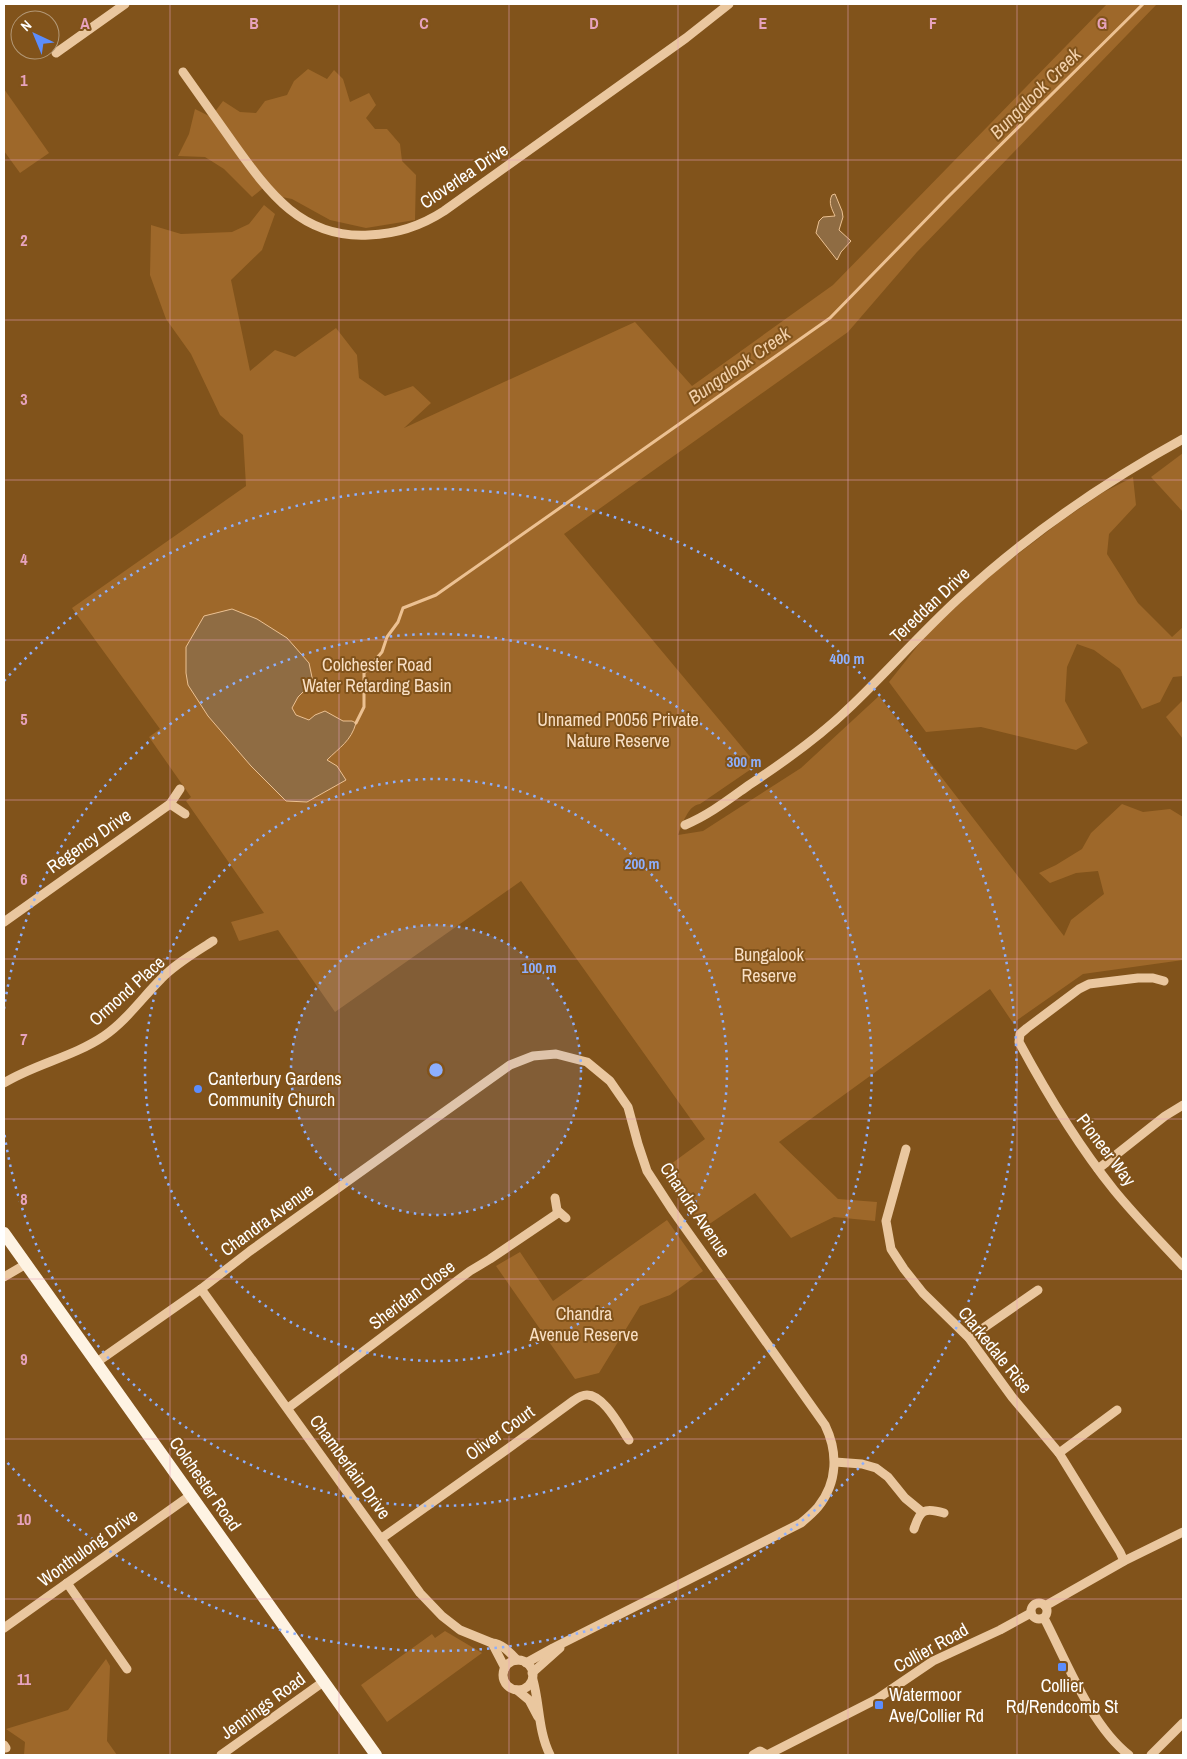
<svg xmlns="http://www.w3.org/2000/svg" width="1187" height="1759" font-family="'Archivo Narrow',sans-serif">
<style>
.green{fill:#9e682a}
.water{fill:#8f6c43;stroke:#ecc192}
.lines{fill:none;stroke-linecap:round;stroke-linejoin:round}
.stream{stroke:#ecc192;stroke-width:3}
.minor{stroke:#eac79f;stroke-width:9}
.major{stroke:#fef3e3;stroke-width:12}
.grid{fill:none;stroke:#e7a3bd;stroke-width:1;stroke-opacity:0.55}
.ring{fill:none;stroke:#8daffd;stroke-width:2.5;stroke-dasharray:2.5 5}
.poi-dot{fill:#5c8dfc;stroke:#81531b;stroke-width:2}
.labels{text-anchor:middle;stroke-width:4;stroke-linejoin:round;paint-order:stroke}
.street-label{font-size:18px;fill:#fff;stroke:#81531b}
.park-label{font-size:18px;fill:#f8dfc4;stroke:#81531b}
.poi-label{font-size:18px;fill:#fff;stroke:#81531b;text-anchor:start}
.water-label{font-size:19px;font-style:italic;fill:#f2d0aa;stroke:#81531b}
.grid-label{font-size:16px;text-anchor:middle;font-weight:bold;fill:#e7a3bd;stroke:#81531b;stroke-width:4;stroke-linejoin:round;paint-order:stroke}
.centre{fill:#8daffd;stroke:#81531b;stroke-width:2.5}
.ring-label{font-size:15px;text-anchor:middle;font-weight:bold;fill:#8daffd;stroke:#81531b;stroke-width:4;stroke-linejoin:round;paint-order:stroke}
</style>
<rect width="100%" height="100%" fill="#81531b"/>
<g class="green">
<path d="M 1107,4 L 1157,4 L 917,252 L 848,332 L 564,534 L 757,765 L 700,804 C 688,805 682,825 678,835 L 703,831 L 801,768 L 879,696 L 1064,936 L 1071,920 L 1104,894 L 1098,871 L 1076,873 L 1050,883 L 1039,873 L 1056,865 L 1082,849 L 1091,833 L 1122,804 L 1143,812 L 1170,809 L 1183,817 L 1183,960 L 1083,974 L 1013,1023 L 990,989 L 779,1142 L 838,1199 L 877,1202 L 875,1221 L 834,1217 L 791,1238 L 755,1193 L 702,1229 L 660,1172 L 705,1139 L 521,881 L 335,1012 L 278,930 L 239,941 L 231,922 L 264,913 L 186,801 L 191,797 L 149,737 L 160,729 L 72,608 L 246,486 L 243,435 L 220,415 L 191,354 L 166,319 L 150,275 L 151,225 L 181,234 L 232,232 L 249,224 L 264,205 L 275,214 L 262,250 L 231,280 L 250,371 L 275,350 L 295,357 L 336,328 L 357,355 L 359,378 L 385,396 L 413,386 L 431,403 L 404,428 L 635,322 L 692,386 L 833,285 Z"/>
<path d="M 308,69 L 327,79 L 334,70 L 343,79 L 350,102 L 369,93 L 376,105 L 366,118 L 375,129 L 387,129 L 400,144 L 402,161 L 416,175 L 415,220 L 366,228 L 330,220 L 292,199 L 282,197 L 268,184 L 252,197 L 224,169 L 205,157 L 178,156 L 189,134 L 195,109 L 211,117 L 223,101 L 240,112 L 256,113 L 265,101 L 287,95 L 294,81 Z"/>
<path d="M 4,89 L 49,153 L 20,173 L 4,151 Z"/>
<path d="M 1183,453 L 1183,512 L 1151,477 Z"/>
<path d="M 1133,477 L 1136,505 L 1109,534 L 1107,554 L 1138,603 L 1172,637 L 1183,627 L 1183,676 L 1173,677 L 1160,702 L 1142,709 L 1120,669 L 1094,650 L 1077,644 L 1067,667 L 1065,701 L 1088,743 L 1076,750 L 981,727 L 926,732 L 889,682 L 927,634 L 989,576 L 1060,522 L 1102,493 Z"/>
<path d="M 1183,700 L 1183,739 L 1166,717 Z"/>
<path d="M 667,1220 L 703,1271 L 670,1295 L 640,1306 L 599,1373 L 575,1379 L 496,1266 L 520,1252 L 553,1301 Z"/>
<path d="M 445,1631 L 482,1653 L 387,1722 L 361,1685 L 432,1634 L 435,1638 Z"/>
<path d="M 106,1659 L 110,1666 L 107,1741 L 117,1755 L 24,1755 L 25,1742 L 6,1729 L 68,1710 Z"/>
</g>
<g class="water">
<path d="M 835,194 L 842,211 L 843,217 L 839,230 L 851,241 L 841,252 L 837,260 L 816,233 L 819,221 L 823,217 L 835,216 C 832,209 828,203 832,195 Z"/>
<path d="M 232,609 L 257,619 L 287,638 L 309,663 L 313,682 L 298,697 L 292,708 L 296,715 L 309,720 L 315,715 L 325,711 L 343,721 L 352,721 L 356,723 C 351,741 340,747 327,760 L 337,766 L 346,780 L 307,802 L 286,801 L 251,766 L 208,716 L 188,685 L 186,673 L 186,647 L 204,616 Z"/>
</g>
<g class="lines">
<path class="stream" d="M 356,723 L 364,707 L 364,673 L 382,652 L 387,637 L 398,622 L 403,608 L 436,595 L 830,318 L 947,198 L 1143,4"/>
<g class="minor">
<path d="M 56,53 L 125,4"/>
<path d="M 183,72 C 200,96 217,120 234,144 C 269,193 302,239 369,235 C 397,234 421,226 444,211 L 686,38 L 729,4"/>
<path d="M 170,804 L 185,814"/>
<path d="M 685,825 C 709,815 728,800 749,785 C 784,762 818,738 848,709 C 886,673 920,634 958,599 C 1025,537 1103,483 1183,439"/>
<path d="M 4,922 L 170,804 L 180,789"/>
<path d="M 1164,981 L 1153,978 L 1138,978 L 1089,984 L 1079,989 L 1027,1028 L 1020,1034 L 1019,1042 C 1047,1094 1077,1144 1114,1190 C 1136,1217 1160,1241 1183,1266"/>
<path d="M 4,1083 C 35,1064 73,1057 104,1036 C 126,1021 142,998 161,979 C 175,964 196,952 213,941"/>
<path d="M 906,1149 L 886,1221 L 891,1249 L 904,1269 L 923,1293 L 969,1338 L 1012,1397 L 1059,1453 L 1120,1552 L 1124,1561"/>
<path d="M 1098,1169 L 1165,1116 L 1183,1105"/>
<path d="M 555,1198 L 557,1210 L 566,1218"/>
<path d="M 4,1277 L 26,1264"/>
<path d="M 201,1289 L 420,1593 L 442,1616 L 460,1630 L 492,1643 C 503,1644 510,1653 517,1660"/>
<path d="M 969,1338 L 1038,1290"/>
<path d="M 97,1362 L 201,1289 L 250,1251 L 510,1065 L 533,1056 L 556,1054 L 587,1062 L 610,1081 L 628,1107 L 638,1144 L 647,1171 L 673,1211 L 825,1425 C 838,1452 838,1482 818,1507 C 813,1513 807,1518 801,1523 L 553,1648 L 526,1663"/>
<path d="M 288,1408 L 470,1271 L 490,1259 L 558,1213"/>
<path d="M 1059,1453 L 1117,1410"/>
<path d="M 835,1462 L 862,1464 L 876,1468 L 888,1477 L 905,1498 L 922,1512"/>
<path d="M 914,1529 C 920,1510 924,1507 944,1513"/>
<path d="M 382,1538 L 506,1450 L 573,1401 C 577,1398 582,1395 587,1395 C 604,1395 620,1427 629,1440"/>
<path d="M 67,1583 L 127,1669"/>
<circle cx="1039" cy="1611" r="8"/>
<path d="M 1045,1606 L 1124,1561 L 1183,1532"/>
<path d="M 1044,1618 C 1066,1660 1091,1726 1129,1755"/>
<path d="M 4,1628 L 191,1495"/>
<path d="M 492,1643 L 505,1668"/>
<circle cx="518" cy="1675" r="15"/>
<path d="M 532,1673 L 560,1648"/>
<path d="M 533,1680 C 540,1705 538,1731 550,1755"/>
<path d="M 517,1690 L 529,1700 L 538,1717"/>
<path d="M 4,1745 L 6,1748"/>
<path d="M 221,1755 L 323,1682"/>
<path d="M 753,1755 L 760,1751 L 767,1755"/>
<path d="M 767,1755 L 877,1699 L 933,1661 L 1000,1630 L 1031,1613"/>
<path d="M 1151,1755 L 1183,1723"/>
</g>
<path class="major" d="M 4,1233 L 376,1755"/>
</g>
<path class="grid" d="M 170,4 L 170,1755M 339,4 L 339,1755M 509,4 L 509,1755M 678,4 L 678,1755M 848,4 L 848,1755M 1017,4 L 1017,1755M 4,160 L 1183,160M 4,320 L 1183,320M 4,480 L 1183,480M 4,640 L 1183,640M 4,800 L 1183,800M 4,959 L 1183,959M 4,1119 L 1183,1119M 4,1279 L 1183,1279M 4,1439 L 1183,1439M 4,1599 L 1183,1599"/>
<circle cx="436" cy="1070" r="145" fill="#8daffd" fill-opacity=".12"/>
<g class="ring">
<circle cx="436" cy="1070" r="145"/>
<circle cx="436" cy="1070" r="291"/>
<path d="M4 1009A436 436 0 1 1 4 1131"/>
<path d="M4 681A581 581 0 1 1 4 1459"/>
</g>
<g class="poi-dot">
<circle cx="198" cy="1089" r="5"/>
<rect x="1057" y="1662" width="10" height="10" rx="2.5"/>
<rect x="874" y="1700" width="10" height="10" rx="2.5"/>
</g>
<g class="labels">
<g class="street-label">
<text transform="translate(464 176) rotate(-34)" y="6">Cloverlea Drive</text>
<text transform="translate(930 605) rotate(-43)" y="6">Tereddan Drive</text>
<text transform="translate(89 841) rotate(-35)" y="6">Regency Drive</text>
<text transform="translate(127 991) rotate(-42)" y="6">Ormond Place</text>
<text transform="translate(1106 1150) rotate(53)" y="6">Pioneer Way</text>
<text transform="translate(695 1210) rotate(56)" y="6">Chandra Avenue</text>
<text transform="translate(267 1220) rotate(-36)" y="6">Chandra Avenue</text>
<text transform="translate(412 1295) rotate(-37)" y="6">Sheridan Close</text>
<text transform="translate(995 1350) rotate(51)" y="6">Clarkedale Rise</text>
<text transform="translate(500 1433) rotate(-36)" y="6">Oliver Court</text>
<text transform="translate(350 1467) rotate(54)" y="6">Chamberlain Drive</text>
<text transform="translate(205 1484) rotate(55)" y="6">Colchester Road</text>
<text transform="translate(88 1548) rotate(-36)" y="6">Wonthulong Drive</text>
<text transform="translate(931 1648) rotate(-29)" y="6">Collier Road</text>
<text transform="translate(263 1706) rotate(-36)" y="6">Jennings Road</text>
</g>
<g class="park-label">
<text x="377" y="671">Colchester Road<tspan x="377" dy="21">Water Retarding Basin</tspan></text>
<text x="618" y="726">Unnamed P0056 Private<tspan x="618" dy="21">Nature Reserve</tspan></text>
<text x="769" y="961">Bungalook<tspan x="769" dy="21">Reserve</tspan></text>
<text x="584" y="1320">Chandra<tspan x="584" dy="21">Avenue Reserve</tspan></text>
</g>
<g class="poi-label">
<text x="208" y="1085">Canterbury Gardens<tspan x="208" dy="21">Community Church</tspan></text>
<text x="1062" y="1692" text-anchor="middle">Collier<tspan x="1062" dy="21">Rd/Rendcomb St</tspan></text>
<text x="889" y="1701">Watermoor<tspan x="889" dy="21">Ave/Collier Rd</tspan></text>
</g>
<g class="water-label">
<text transform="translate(1035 93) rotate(-45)" y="7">Bungalook Creek</text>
<text transform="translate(739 365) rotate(-35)" y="7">Bungalook Creek</text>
</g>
</g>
<g class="grid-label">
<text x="85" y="29">A</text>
<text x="254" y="29">B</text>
<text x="424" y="29">C</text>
<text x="594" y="29">D</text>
<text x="763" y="29">E</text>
<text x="933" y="29">F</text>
<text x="1102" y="29">G</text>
<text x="24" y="86">1</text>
<text x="24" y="246">2</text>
<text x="24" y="405">3</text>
<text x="24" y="565">4</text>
<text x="24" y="725">5</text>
<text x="24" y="885">6</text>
<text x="24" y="1045">7</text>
<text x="24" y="1205">8</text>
<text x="24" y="1365">9</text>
<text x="24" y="1525">10</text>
<text x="24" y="1685">11</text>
</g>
<circle cx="436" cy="1070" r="8" class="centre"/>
<g class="ring-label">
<text x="847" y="664">400 m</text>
<text x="744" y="767">300 m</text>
<text x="642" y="869">200 m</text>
<text x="539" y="973">100 m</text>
</g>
<rect width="1187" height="1759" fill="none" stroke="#ffffff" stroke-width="10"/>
<g transform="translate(35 35) rotate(316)"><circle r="24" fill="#81531b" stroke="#b39876"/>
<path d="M0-4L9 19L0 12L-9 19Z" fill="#5c8dfc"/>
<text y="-8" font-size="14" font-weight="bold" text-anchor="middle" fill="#ffffff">N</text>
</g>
</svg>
